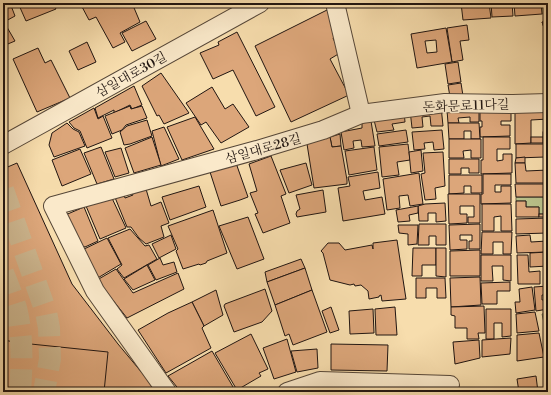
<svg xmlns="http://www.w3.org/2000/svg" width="551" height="395" font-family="'Libre Bodoni','Noto Serif KR',serif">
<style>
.green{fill:#bac28b;stroke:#6d6c4e}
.building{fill:#dca67a;stroke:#201511;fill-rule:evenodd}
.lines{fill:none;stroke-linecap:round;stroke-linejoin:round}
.primary-tunnel{stroke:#ccb58e;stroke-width:22;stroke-dasharray:22 11;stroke-linecap:butt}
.street-casing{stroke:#564738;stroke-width:20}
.street{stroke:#fae9ca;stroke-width:18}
.labels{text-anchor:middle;stroke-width:3.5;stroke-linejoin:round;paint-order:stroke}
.street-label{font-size:13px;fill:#201511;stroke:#fae9ca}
</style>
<rect width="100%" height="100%" fill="#f7ddad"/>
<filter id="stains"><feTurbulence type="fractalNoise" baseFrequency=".005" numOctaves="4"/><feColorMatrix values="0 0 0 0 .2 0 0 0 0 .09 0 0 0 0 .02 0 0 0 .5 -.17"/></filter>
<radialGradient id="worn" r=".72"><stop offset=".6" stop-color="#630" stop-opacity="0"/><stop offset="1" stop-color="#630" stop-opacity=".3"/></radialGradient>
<g class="green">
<path d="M 541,3 L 548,3 L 548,13 L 542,14 Z"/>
<path d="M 516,197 L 548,197 L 548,214 L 539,214 L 539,207 L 526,207 L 526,201 L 516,201 Z"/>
<path d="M 548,313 L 548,341 L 542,314 Z"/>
</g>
<g class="building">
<path d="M 3,3 L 5,3 L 6,5 L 10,3 L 15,16 L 4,22 L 15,41 L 3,46 Z"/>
<path d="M 18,3 L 53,3 L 56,9 L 26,21 Z"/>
<path d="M 80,3 L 132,3 L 140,22 L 120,33 L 125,42 L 113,48 L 96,17 L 89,20 Z"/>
<path d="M 461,3 L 489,3 L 491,18 L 463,20 Z"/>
<path d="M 491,3 L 512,3 L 513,16 L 492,17 Z"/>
<path d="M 514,3 L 541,3 L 542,14 L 515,16 Z"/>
<path d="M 327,10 L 339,34 L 333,38 L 340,53 L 330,59 L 349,95 L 291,122 L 255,46 Z"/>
<path d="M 548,20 L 548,39 L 542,22 Z"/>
<path d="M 146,21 L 156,39 L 132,51 L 122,33 Z"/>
<path d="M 542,22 L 548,26 L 548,39 Z"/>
<path d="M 467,25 L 469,40 L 460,41 L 463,60 L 452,62 L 447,28 Z"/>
<path d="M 446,28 L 452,62 L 417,68 L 411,34 ZM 436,40 L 437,52 L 427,53 L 425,41 Z"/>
<path d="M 237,32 L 275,107 L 256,116 L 233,70 L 213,79 L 200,53 L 219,45 L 218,42 Z"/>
<path d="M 87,42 L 96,62 L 78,70 L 69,51 Z"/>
<path d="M 38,48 L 45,63 L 51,60 L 70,98 L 37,112 L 13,59 Z"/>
<path d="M 458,62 L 461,82 L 448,84 L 445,64 Z"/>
<path d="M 161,73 L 189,113 L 164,124 L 159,115 L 157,116 L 142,86 Z"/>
<path d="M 461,83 L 463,96 L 450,97 L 448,85 Z"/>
<path d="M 134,86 L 142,105 L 132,109 L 130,105 L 114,113 L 114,110 L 98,118 L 95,108 Z"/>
<path d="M 212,87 L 225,109 L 233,104 L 249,127 L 221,143 L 206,122 L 201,125 L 186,103 Z"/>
<path d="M 515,104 L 548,104 L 548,119 L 531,120 L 531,143 L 515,144 Z"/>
<path d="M 130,106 L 131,109 L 142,106 L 147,118 L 126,125 L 122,130 L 112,134 L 105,116 Z"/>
<path d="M 441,106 L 443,126 L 431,126 L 430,116 L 422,117 L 423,127 L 412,128 L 410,110 Z"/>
<path d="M 94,108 L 98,119 L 103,116 L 112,138 L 87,148 L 80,131 L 74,128 L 69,122 Z"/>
<path d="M 479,108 L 479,122 L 470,122 L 470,117 L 458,118 L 459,123 L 448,123 L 447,110 Z"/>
<path d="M 480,108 L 511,108 L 511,121 L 501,121 L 501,125 L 510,125 L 510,136 L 480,137 L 480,127 L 482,127 L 482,121 L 480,121 Z"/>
<path d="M 404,111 L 405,122 L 392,124 L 394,130 L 377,132 L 373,116 Z"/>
<path d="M 195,117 L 214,149 L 182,160 L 167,127 Z"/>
<path d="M 147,120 L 152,136 L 130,144 L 124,145 L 120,132 L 127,126 Z"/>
<path d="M 371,121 L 375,146 L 362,147 L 361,140 L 353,141 L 354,148 L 344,150 L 341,132 L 362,128 L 362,123 Z"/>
<path d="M 67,123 L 73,129 L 79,132 L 85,146 L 54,157 L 49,145 L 52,133 Z"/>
<path d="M 448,123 L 479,123 L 480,139 L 471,139 L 471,131 L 464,131 L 464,139 L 449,139 Z"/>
<path d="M 164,127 L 179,159 L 161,166 L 152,131 Z"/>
<path d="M 406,130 L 408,142 L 379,146 L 377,134 Z"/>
<path d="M 442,130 L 444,149 L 434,150 L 433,142 L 424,143 L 425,149 L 414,150 L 412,132 Z"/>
<rect x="543" y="132" width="5" height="11"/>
<path d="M 340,134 L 341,146 L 332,147 L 330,137 Z"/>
<path d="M 152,137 L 161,165 L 134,173 L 125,148 Z"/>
<path d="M 330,137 L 332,147 L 341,146 L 347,180 L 347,184 L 314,188 L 307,144 Z"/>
<path d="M 483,137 L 510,137 L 510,149 L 497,149 L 497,161 L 503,160 L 503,154 L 512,154 L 512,173 L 481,174 L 481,160 L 483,160 Z"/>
<rect x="531" y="137" width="12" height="6"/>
<path d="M 449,139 L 481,139 L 481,158 L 471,158 L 471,150 L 463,151 L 464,158 L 449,158 Z"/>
<path d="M 408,144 L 410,160 L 397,162 L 399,175 L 382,177 L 379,147 Z"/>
<path d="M 516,144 L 548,144 L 548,170 L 545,171 L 545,157 L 516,158 Z"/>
<path d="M 101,147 L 114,179 L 97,184 L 84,153 Z"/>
<path d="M 374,147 L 377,170 L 349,175 L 345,151 Z"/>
<path d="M 121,148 L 129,173 L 115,177 L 105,152 Z"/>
<path d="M 80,149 L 91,174 L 62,186 L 52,160 Z"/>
<path d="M 421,150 L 423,171 L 411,173 L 409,152 Z"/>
<path d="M 443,152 L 445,186 L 435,188 L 436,199 L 425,200 L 421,174 L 425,173 L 423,153 Z"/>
<path d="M 271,156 L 286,194 L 281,196 L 290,223 L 263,233 L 255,214 L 258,213 L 250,193 L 257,191 L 249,164 Z"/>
<path d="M 525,157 L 525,163 L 515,163 L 516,158 Z"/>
<path d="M 449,159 L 479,159 L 479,173 L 469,173 L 469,168 L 461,168 L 461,174 L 449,174 Z"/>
<path d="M 17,163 L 72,284 L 118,344 L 158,392 L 3,392 L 3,169 Z"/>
<path d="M 236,163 L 248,197 L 240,200 L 221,206 L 210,172 Z"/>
<path d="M 306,163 L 312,185 L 289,193 L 280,170 Z"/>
<path d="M 515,163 L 525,163 L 526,171 L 548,170 L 548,183 L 516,183 Z"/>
<path d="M 378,172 L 380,188 L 363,191 L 365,200 L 382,197 L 385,214 L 343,221 L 338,188 L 350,186 L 348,177 Z"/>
<path d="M 419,173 L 423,204 L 410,206 L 408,195 L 399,196 L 400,208 L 387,210 L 383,179 Z"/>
<path d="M 483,174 L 511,174 L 511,185 L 495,185 L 495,192 L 501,192 L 501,186 L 511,186 L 511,203 L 481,204 L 481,194 L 483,194 Z"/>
<path d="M 449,175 L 482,175 L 482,193 L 471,193 L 471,186 L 464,186 L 464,193 L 449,194 Z"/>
<path d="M 515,184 L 548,184 L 548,197 L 516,197 Z"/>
<path d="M 199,186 L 206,207 L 170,220 L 162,197 Z"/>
<path d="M 146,189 L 151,206 L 161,202 L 169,223 L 161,226 L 164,237 L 146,244 L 139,238 L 131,227 L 127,227 L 114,195 L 123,192 L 125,198 L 133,195 L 132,193 Z"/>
<path d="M 323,190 L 326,212 L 297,217 L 296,214 L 297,211 L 300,209 L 296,195 Z"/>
<path d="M 448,194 L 480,194 L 480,223 L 468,223 L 468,217 L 474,217 L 474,206 L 460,206 L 460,214 L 467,214 L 467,223 L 449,224 Z"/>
<path d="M 111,196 L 126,228 L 100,239 L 86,206 Z"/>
<path d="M 516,201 L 526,201 L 526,207 L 539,207 L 539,217 L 516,217 Z"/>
<path d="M 445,203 L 446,221 L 436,222 L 436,213 L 428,213 L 428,221 L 419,221 L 418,206 L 425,204 Z"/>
<path d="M 482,204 L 511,204 L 512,231 L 501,231 L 501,216 L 494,217 L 494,231 L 482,231 Z"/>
<path d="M 418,206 L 418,213 L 409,215 L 410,221 L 398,222 L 396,210 Z"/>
<path d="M 84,207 L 98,241 L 85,247 L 78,245 L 63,216 Z"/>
<path d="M 213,210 L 227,253 L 207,261 L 206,263 L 200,265 L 199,264 L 183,269 L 176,251 L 178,249 L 168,226 Z"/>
<rect x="539" y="214" width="9" height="3"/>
<path d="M 248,217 L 264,259 L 237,269 L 219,226 Z"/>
<path d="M 548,218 L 548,249 L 547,233 L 516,234 L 516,219 Z"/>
<path d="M 419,224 L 446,224 L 446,245 L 436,245 L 436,236 L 429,236 L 429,245 L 418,245 Z"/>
<path d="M 480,224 L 480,249 L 469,249 L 469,241 L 472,241 L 472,235 L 460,235 L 460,240 L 467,240 L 467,249 L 450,250 L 449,225 Z"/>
<path d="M 398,225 L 418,225 L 417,244 L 408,245 L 408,234 L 399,233 Z"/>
<path d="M 130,229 L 145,246 L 149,245 L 157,259 L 124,278 L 117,269 L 122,265 L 108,238 Z"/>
<path d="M 482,232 L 512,232 L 511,254 L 503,254 L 503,242 L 493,242 L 493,254 L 481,254 Z"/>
<path d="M 171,235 L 176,249 L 159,258 L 152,244 Z"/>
<path d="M 530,235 L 531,242 L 547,241 L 547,252 L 517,253 L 516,236 Z"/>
<path d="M 107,238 L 121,264 L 96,279 L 82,250 Z"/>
<path d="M 397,240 L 406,299 L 382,301 L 381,295 L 379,296 L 379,297 L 369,299 L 368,291 L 361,285 L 355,286 L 354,284 L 350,285 L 330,280 L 323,253 L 321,251 L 328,243 L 339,243 L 345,250 L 372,245 L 373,249 L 373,243 Z"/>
<path d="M 413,248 L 436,248 L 436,265 L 422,265 L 422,276 L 412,276 Z"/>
<path d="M 436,248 L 446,248 L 446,277 L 436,276 Z"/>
<path d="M 480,250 L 480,276 L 450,276 L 450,251 Z"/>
<path d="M 548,252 L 548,266 L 530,267 L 530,253 Z"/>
<path d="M 481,255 L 511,255 L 511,281 L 503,280 L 503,266 L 492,266 L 493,281 L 481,281 Z"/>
<path d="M 517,255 L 528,255 L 529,272 L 540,271 L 540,284 L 518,284 Z"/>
<path d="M 160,258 L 163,265 L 174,262 L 177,272 L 156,280 L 148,265 Z"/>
<path d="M 301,259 L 305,268 L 267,282 L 265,272 Z"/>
<path d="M 147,265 L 155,280 L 133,290 L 124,279 Z"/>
<path d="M 305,268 L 312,290 L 275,305 L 267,282 Z"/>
<path d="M 116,269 L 133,293 L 178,273 L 184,289 L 127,318 L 97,280 Z"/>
<path d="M 480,277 L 481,305 L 451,307 L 450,278 Z"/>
<path d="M 416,278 L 445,278 L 446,298 L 437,298 L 437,288 L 426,288 L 426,298 L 416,298 Z"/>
<path d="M 510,282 L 510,291 L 497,291 L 497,304 L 482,304 L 481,283 Z"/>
<path d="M 548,286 L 548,295 L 542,295 L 542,300 L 548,299 L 548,309 L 536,311 L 534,287 Z"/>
<path d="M 532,287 L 535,310 L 516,313 L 515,302 L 520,302 L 519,289 Z"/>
<path d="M 265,289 L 272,311 L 262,322 L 234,332 L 224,306 L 225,304 Z"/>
<path d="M 216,290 L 223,315 L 204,326 L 192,302 Z"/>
<path d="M 312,290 L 327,332 L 293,345 L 289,334 L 285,336 L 275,305 Z"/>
<path d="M 192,302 L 204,326 L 202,328 L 211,348 L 166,373 L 138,330 L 168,313 Z"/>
<path d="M 484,306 L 485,333 L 478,333 L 479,339 L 467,339 L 467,328 L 455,328 L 455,316 L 451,315 L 451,307 Z"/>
<path d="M 331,307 L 339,330 L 330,333 L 322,311 Z"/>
<path d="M 395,307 L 397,335 L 376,335 L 375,309 Z"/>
<path d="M 373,309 L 374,333 L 350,334 L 349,311 Z"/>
<path d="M 486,309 L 511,309 L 511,336 L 502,337 L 502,323 L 494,323 L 494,339 L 486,339 Z"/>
<path d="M 535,312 L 539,331 L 517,333 L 516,314 Z"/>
<path d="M 539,333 L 544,357 L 517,361 L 517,335 Z"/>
<path d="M 251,334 L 268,369 L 259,373 L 261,376 L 237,390 L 215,353 Z"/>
<path d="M 511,338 L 510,354 L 482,357 L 482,340 Z"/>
<path d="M 287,339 L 296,372 L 274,379 L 263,348 Z"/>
<path d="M 3,340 L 21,343 L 108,352 L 104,392 L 3,392 Z"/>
<path d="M 479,340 L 480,358 L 455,364 L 453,342 Z"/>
<path d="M 331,344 L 388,345 L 387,371 L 331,370 Z"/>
<path d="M 317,349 L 318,368 L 297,372 L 291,351 Z"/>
<path d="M 212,351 L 236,392 L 181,392 L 168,376 Z"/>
<path d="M 536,376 L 538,392 L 519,392 L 517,379 Z"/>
</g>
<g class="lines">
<g class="primary-tunnel">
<path d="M 3,190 L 46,312 L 49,328 L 50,359 L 44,392"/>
<path d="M 3,273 C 8,284 12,296 16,308 C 23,335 22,365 20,392"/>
</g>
<g class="street-casing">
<g id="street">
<path d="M 335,3 L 361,114"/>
<path d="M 3,145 L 260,3"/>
<path d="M 167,392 L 95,291 L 53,206 L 257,150 L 323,130 L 361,114 L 445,103 L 513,104 L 548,103"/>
<path d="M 287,392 L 320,381 L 450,385"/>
</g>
</g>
<use href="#street" class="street"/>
</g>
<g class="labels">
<g class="street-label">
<text transform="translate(131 74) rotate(-29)" y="5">삼일대로30길</text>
<text transform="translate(466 105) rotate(-2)" y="5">돈화문로11다길</text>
<text transform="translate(263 148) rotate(-16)" y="5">삼일대로28길</text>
</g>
</g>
<rect width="551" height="395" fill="none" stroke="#f7ddad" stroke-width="16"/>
<rect x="4" y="4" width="543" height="387" fill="none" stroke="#201511" stroke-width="2"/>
<rect x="8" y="8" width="535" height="379" fill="none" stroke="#201511"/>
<rect width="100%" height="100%" filter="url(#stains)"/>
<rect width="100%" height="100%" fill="url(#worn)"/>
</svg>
